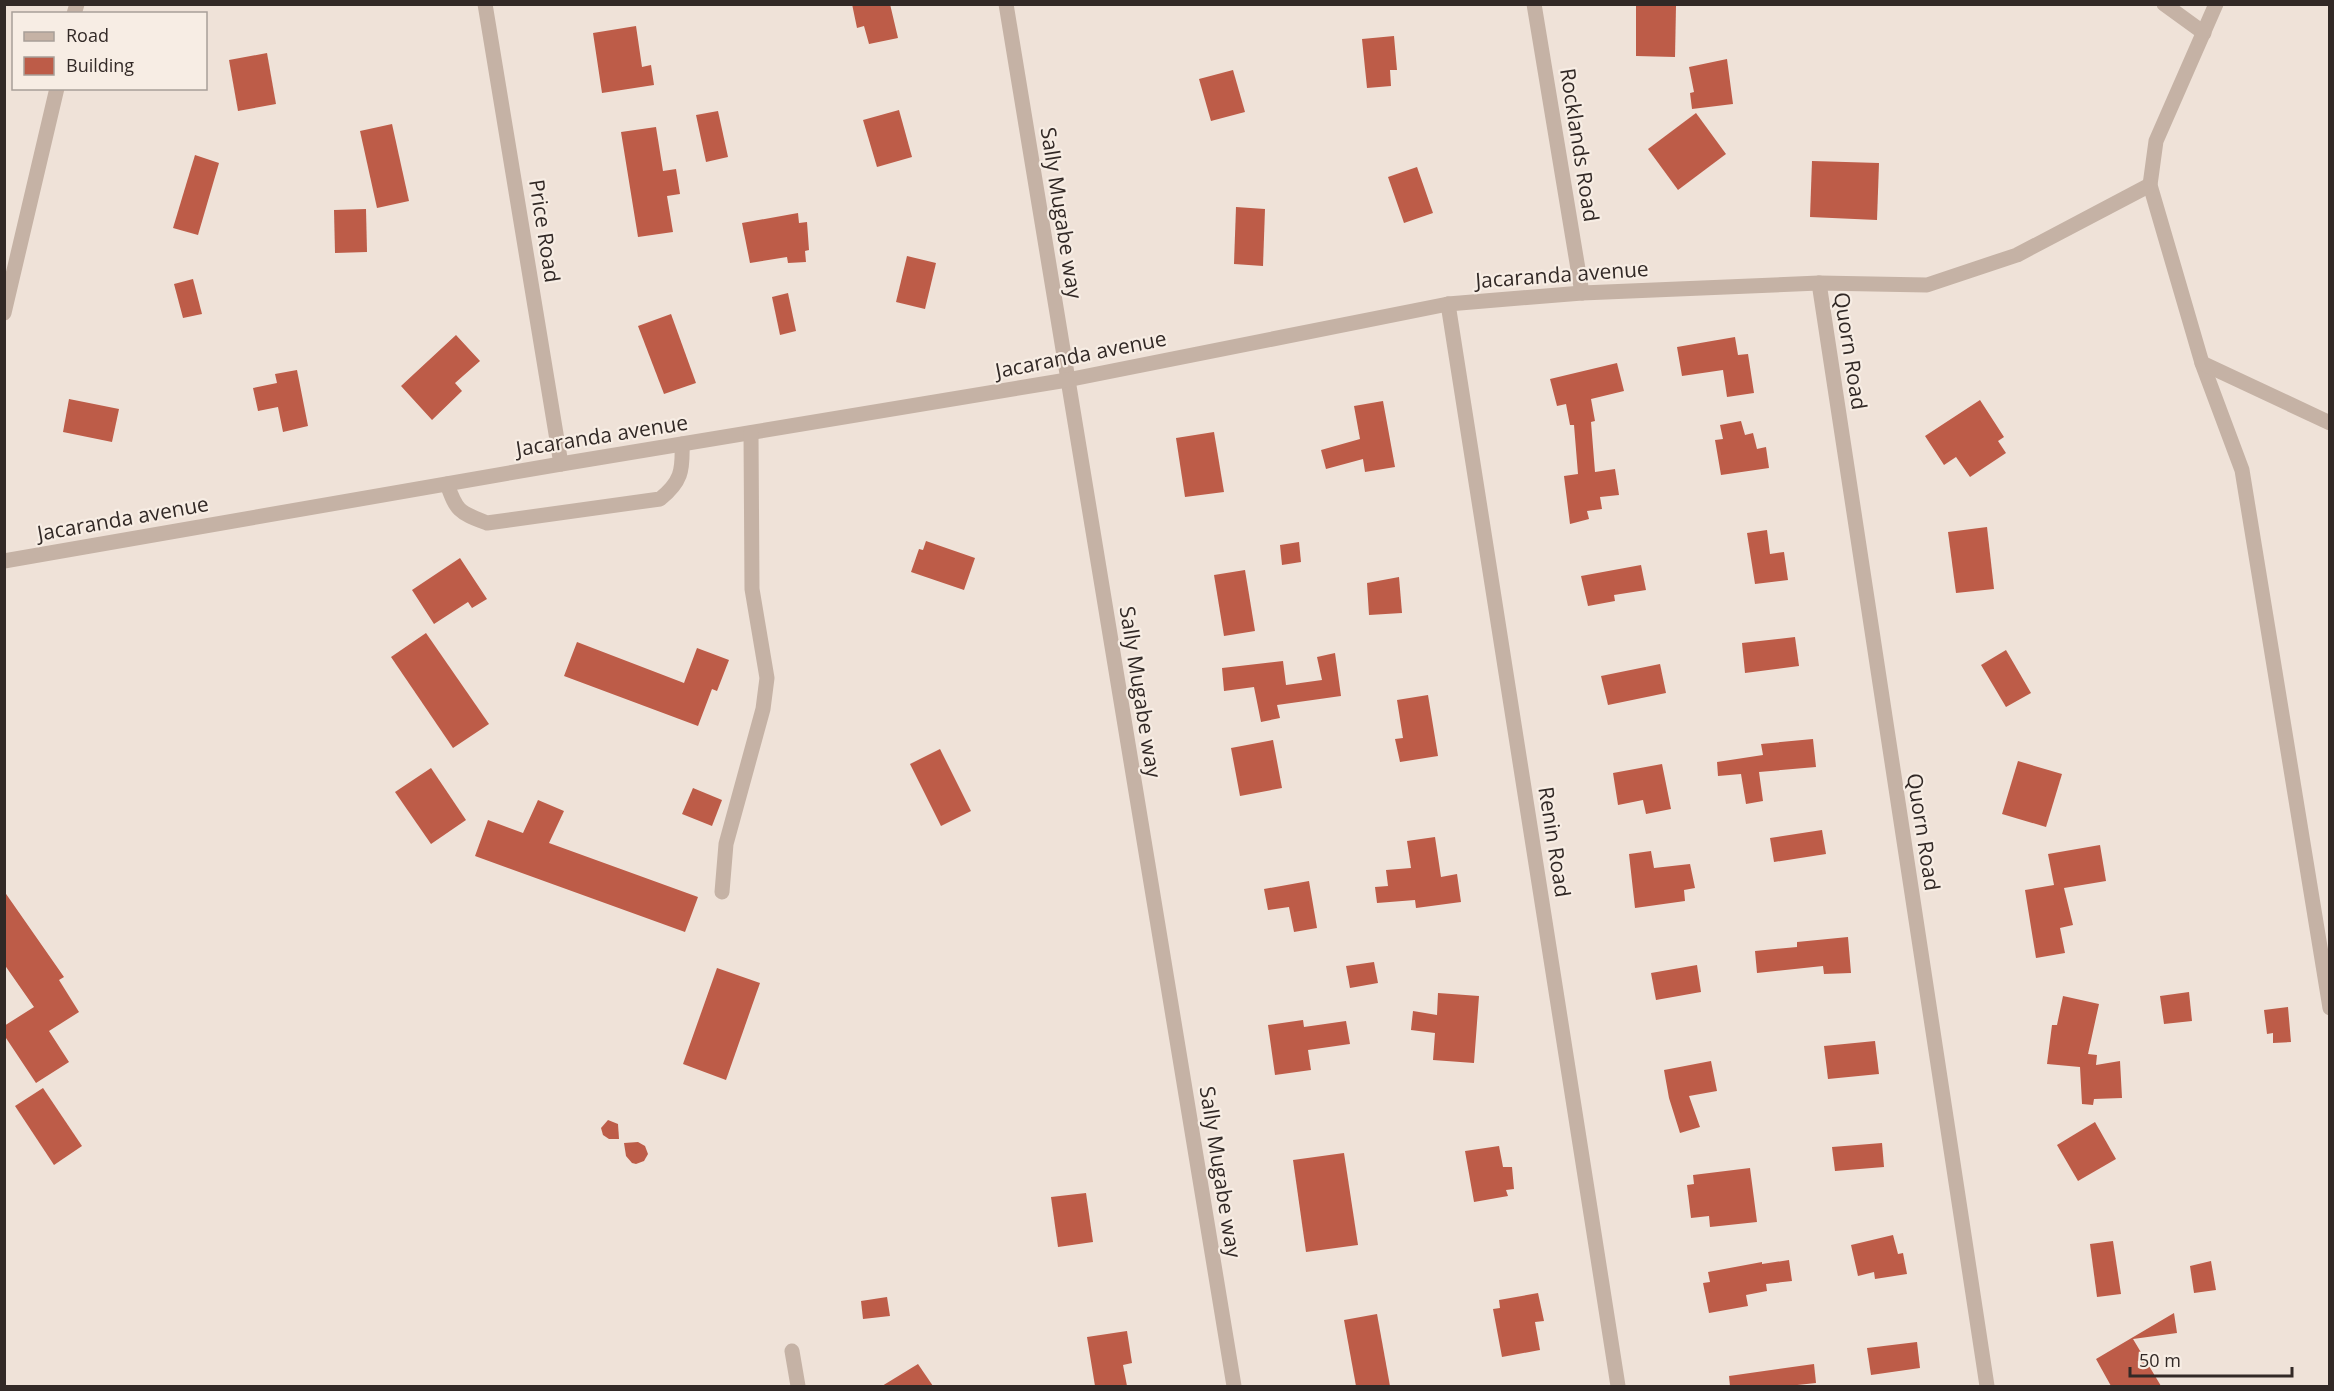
<svg xmlns="http://www.w3.org/2000/svg" width="2334" height="1391" font-family="'Open Sans',sans-serif">
<style>
.building{fill:#bd5c48}
.lines{fill:none;stroke-linecap:round;stroke-linejoin:round}
.minor{stroke:#c5b2a5;stroke-width:15}
.labels{text-anchor:middle;stroke-width:4.5;stroke-linejoin:round;paint-order:stroke}
.street-label{font-size:21px;fill:#322926;stroke:#f7ede4}
</style>
<rect width="100%" height="100%" fill="#efe2d8"/>
<g class="building">
<path d="M 852,4 L 890,4 L 898,38 L 869,44 L 864,26 L 857,28 Z"/>
<path d="M 1636,5 L 1676,6 L 1675,57 L 1636,56 Z"/>
<path d="M 636,26 L 642,67 L 651,65 L 654,85 L 602,93 L 593,33 Z"/>
<path d="M 1394,36 L 1397,70 L 1390,70 L 1391,86 L 1367,88 L 1362,39 Z"/>
<path d="M 267,53 L 276,104 L 238,111 L 229,60 Z"/>
<path d="M 1727,59 L 1733,104 L 1692,109 L 1690,93 L 1694,92 L 1689,67 Z"/>
<path d="M 1233,70 L 1245,112 L 1211,121 L 1199,79 Z"/>
<path d="M 899,110 L 912,157 L 877,167 L 863,120 Z"/>
<path d="M 718,111 L 728,157 L 706,162 L 696,115 Z"/>
<path d="M 1696,113 L 1726,154 L 1678,190 L 1648,149 Z"/>
<path d="M 392,124 L 409,201 L 377,208 L 360,131 Z"/>
<path d="M 656,127 L 663,171 L 676,169 L 680,194 L 667,196 L 673,232 L 638,237 L 621,132 Z"/>
<path d="M 195,155 L 219,163 L 198,235 L 173,228 Z"/>
<path d="M 1812,161 L 1879,163 L 1877,220 L 1810,217 Z"/>
<path d="M 1417,167 L 1433,213 L 1404,223 L 1388,177 Z"/>
<path d="M 1236,207 L 1265,209 L 1263,266 L 1234,264 Z"/>
<path d="M 366,209 L 367,252 L 335,253 L 334,210 Z"/>
<path d="M 798,213 L 799,223 L 807,222 L 809,250 L 805,251 L 806,262 L 788,263 L 787,257 L 750,263 L 742,223 Z"/>
<path d="M 907,256 L 936,263 L 925,309 L 896,302 Z"/>
<path d="M 193,279 L 202,314 L 183,318 L 174,284 Z"/>
<path d="M 788,293 L 796,331 L 780,335 L 772,297 Z"/>
<path d="M 671,314 L 696,383 L 664,394 L 638,326 Z"/>
<path d="M 456,335 L 480,361 L 455,383 L 462,391 L 432,420 L 401,386 Z"/>
<path d="M 1735,337 L 1738,355 L 1748,354 L 1754,393 L 1727,397 L 1723,370 L 1682,376 L 1677,347 Z"/>
<path d="M 1617,363 L 1624,391 L 1591,399 L 1595,421 L 1591,422 L 1595,472 L 1615,469 L 1619,495 L 1600,497 L 1602,509 L 1587,511 L 1589,519 L 1570,524 L 1564,476 L 1578,474 L 1574,425 L 1570,425 L 1566,404 L 1557,406 L 1550,379 Z"/>
<path d="M 297,370 L 308,426 L 283,432 L 278,407 L 258,411 L 253,388 L 277,383 L 275,374 Z"/>
<path d="M 69,399 L 119,409 L 112,442 L 63,432 Z"/>
<path d="M 1980,400 L 2004,437 L 1998,441 L 2006,453 L 1970,477 L 1956,457 L 1944,465 L 1925,436 Z"/>
<path d="M 1383,401 L 1395,467 L 1365,472 L 1363,459 L 1326,469 L 1321,450 L 1360,439 L 1354,406 Z"/>
<path d="M 1741,421 L 1745,435 L 1753,433 L 1757,449 L 1766,447 L 1769,468 L 1721,475 L 1715,440 L 1723,439 L 1720,425 Z"/>
<path d="M 1214,432 L 1224,492 L 1185,497 L 1176,438 Z"/>
<path d="M 1987,527 L 1994,589 L 1956,593 L 1948,532 Z"/>
<path d="M 1767,530 L 1770,554 L 1784,552 L 1788,580 L 1755,584 L 1747,533 Z"/>
<path d="M 926,541 L 975,558 L 964,590 L 911,572 L 919,549 L 923,550 Z"/>
<path d="M 1299,542 L 1301,562 L 1282,565 L 1280,545 Z"/>
<path d="M 460,558 L 487,599 L 472,608 L 468,602 L 434,624 L 412,590 Z"/>
<path d="M 1641,565 L 1646,590 L 1614,595 L 1615,601 L 1588,606 L 1581,576 Z"/>
<path d="M 1245,570 L 1255,631 L 1224,636 L 1214,575 Z"/>
<path d="M 1399,577 L 1402,613 L 1369,615 L 1367,583 Z"/>
<path d="M 426,633 L 489,724 L 453,748 L 391,657 Z"/>
<path d="M 1795,637 L 1799,666 L 1745,673 L 1742,643 Z"/>
<path d="M 577,642 L 684,683 L 697,648 L 729,660 L 717,691 L 712,689 L 698,726 L 564,676 Z"/>
<path d="M 2006,650 L 2031,693 L 2006,707 L 1981,665 Z"/>
<path d="M 1335,653 L 1341,696 L 1277,705 L 1280,718 L 1261,722 L 1254,687 L 1224,691 L 1222,668 L 1283,661 L 1286,685 L 1322,680 L 1317,657 Z"/>
<path d="M 1660,664 L 1666,693 L 1608,705 L 1601,676 Z"/>
<path d="M 1428,695 L 1438,756 L 1400,762 L 1395,739 L 1403,738 L 1397,700 Z"/>
<path d="M 1813,739 L 1816,767 L 1759,772 L 1763,801 L 1746,804 L 1741,774 L 1718,776 L 1717,762 L 1763,755 L 1761,744 Z"/>
<path d="M 1273,740 L 1282,788 L 1240,796 L 1231,748 Z"/>
<path d="M 940,749 L 971,811 L 941,826 L 910,764 Z"/>
<path d="M 2018,761 L 2062,774 L 2046,827 L 2002,814 Z"/>
<path d="M 1662,764 L 1671,809 L 1646,814 L 1643,800 L 1618,805 L 1613,773 Z"/>
<path d="M 431,768 L 466,820 L 431,844 L 395,792 Z"/>
<path d="M 693,788 L 722,800 L 712,826 L 682,814 Z"/>
<path d="M 538,800 L 564,811 L 549,843 L 698,897 L 685,932 L 475,856 L 488,820 L 523,833 Z"/>
<path d="M 1822,830 L 1826,854 L 1774,862 L 1770,838 Z"/>
<path d="M 1435,837 L 1441,877 L 1457,874 L 1461,902 L 1416,908 L 1415,900 L 1377,903 L 1375,887 L 1388,886 L 1386,870 L 1411,868 L 1407,841 Z"/>
<path d="M 2100,845 L 2106,881 L 2064,888 L 2073,925 L 2060,928 L 2065,953 L 2036,958 L 2025,890 L 2054,885 L 2048,854 Z"/>
<path d="M 1651,851 L 1654,868 L 1690,864 L 1695,888 L 1684,890 L 1685,901 L 1635,908 L 1629,854 Z"/>
<path d="M 1309,881 L 1317,928 L 1294,932 L 1289,907 L 1268,910 L 1264,889 Z"/>
<path d="M 4,891 L 64,977 L 59,980 L 79,1012 L 49,1031 L 69,1062 L 36,1083 L 4,1035 L 4,1026 L 34,1007 L 4,964 Z"/>
<path d="M 1848,937 L 1851,973 L 1824,974 L 1823,966 L 1757,973 L 1755,951 L 1797,947 L 1797,942 Z"/>
<path d="M 1374,962 L 1378,983 L 1350,988 L 1346,966 Z"/>
<path d="M 1697,965 L 1701,992 L 1656,1000 L 1651,973 Z"/>
<path d="M 717,968 L 760,983 L 726,1080 L 683,1064 Z"/>
<path d="M 2189,992 L 2192,1021 L 2164,1024 L 2160,996 Z"/>
<path d="M 1438,993 L 1479,996 L 1474,1063 L 1433,1060 L 1435,1033 L 1411,1030 L 1413,1011 L 1437,1015 Z"/>
<path d="M 2063,996 L 2099,1004 L 2088,1054 L 2097,1055 L 2096,1065 L 2120,1061 L 2122,1098 L 2094,1099 L 2093,1105 L 2082,1104 L 2080,1067 L 2047,1064 L 2052,1025 L 2057,1025 Z"/>
<path d="M 2288,1007 L 2291,1042 L 2273,1043 L 2273,1033 L 2267,1034 L 2264,1010 Z"/>
<path d="M 1303,1020 L 1304,1027 L 1346,1021 L 1350,1044 L 1308,1050 L 1311,1070 L 1275,1075 L 1268,1025 Z"/>
<path d="M 1875,1041 L 1879,1074 L 1828,1079 L 1824,1046 Z"/>
<path d="M 1711,1061 L 1717,1091 L 1689,1096 L 1700,1127 L 1680,1133 L 1669,1098 L 1664,1070 Z"/>
<path d="M 43,1088 L 82,1146 L 54,1165 L 15,1106 Z"/>
<path d="M 608,1120 L 618,1124 L 619,1139 L 609,1139 L 603,1135 L 601,1128 Z"/>
<path d="M 2095,1122 L 2116,1159 L 2078,1181 L 2057,1145 Z"/>
<path d="M 638,1142 L 645,1146 L 648,1154 L 644,1161 L 636,1164 L 632,1163 L 626,1156 L 624,1143 Z"/>
<path d="M 1882,1143 L 1884,1167 L 1835,1171 L 1832,1147 Z"/>
<path d="M 1499,1146 L 1503,1167 L 1512,1167 L 1514,1189 L 1506,1190 L 1508,1196 L 1474,1202 L 1465,1151 Z"/>
<path d="M 1344,1153 L 1358,1245 L 1306,1252 L 1293,1160 Z"/>
<path d="M 1750,1168 L 1757,1222 L 1710,1227 L 1709,1216 L 1691,1218 L 1687,1185 L 1694,1184 L 1693,1175 Z"/>
<path d="M 1086,1193 L 1093,1242 L 1058,1247 L 1051,1197 Z"/>
<path d="M 1893,1235 L 1898,1254 L 1903,1253 L 1907,1274 L 1875,1279 L 1874,1272 L 1858,1276 L 1851,1245 Z"/>
<path d="M 2113,1241 L 2121,1294 L 2097,1297 L 2090,1244 Z"/>
<path d="M 1789,1260 L 1792,1281 L 1766,1284 L 1767,1291 L 1746,1295 L 1748,1306 L 1709,1313 L 1703,1283 L 1710,1282 L 1708,1272 L 1762,1262 L 1762,1264 Z"/>
<path d="M 2211,1261 L 2216,1290 L 2194,1293 L 2190,1266 Z"/>
<path d="M 1538,1293 L 1544,1321 L 1535,1322 L 1540,1350 L 1502,1357 L 1493,1309 L 1500,1308 L 1499,1300 Z"/>
<path d="M 887,1297 L 890,1316 L 863,1319 L 861,1301 Z"/>
<path d="M 2174,1313 L 2177,1333 L 2133,1339 L 2161,1386 L 2111,1386 L 2096,1359 Z"/>
<path d="M 1377,1314 L 1390,1386 L 1356,1386 L 1344,1320 Z"/>
<path d="M 1127,1331 L 1132,1363 L 1123,1365 L 1127,1386 L 1095,1386 L 1087,1337 Z"/>
<path d="M 1917,1342 L 1920,1368 L 1871,1375 L 1867,1348 Z"/>
<path d="M 918,1364 L 933,1386 L 882,1386 Z"/>
<path d="M 1814,1364 L 1816,1383 L 1788,1386 L 1730,1386 L 1729,1376 Z"/>
</g>
<g class="lines">
<g class="minor">
<path d="M 485,4 L 561,464"/>
<path d="M 1006,4 L 1234,1386"/>
<path d="M 1534,4 L 1582,293"/>
<path d="M 2164,4 L 2204,33"/>
<path d="M 2216,4 L 2156,141 L 2150,185 L 2202,363 L 2242,470 L 2330,1008"/>
<path d="M 74,14 L 77,4"/>
<path d="M 1819,283 L 1987,1386"/>
<path d="M 1448,304 L 1618,1386"/>
<path d="M 4,313 L 57,88"/>
<path d="M 2202,363 L 2330,423"/>
<path d="M 447,484 C 457,512 459,512 487,523 L 660,499 C 681,482 683,471 682,444"/>
<path d="M 4,561 L 561,464 L 1067,380 L 1448,304 L 1582,293 L 1819,283 L 1927,285 L 2017,255 L 2150,185"/>
<path d="M 722,892 L 726,844 L 763,709 L 767,678 L 752,589 L 751,433"/>
<path d="M 792,1351 L 798,1386"/>
</g>
</g>
<g class="labels">
<g class="street-label">
<text transform="translate(1579 145) rotate(81)" y="7">Rocklands Road</text>
<text transform="translate(1061 213) rotate(81)" y="7">Sally Mugabe way</text>
<text transform="translate(544 231) rotate(81)" y="7">Price Road</text>
<text transform="translate(1562 275) rotate(-4)" y="7">Jacaranda avenue</text>
<text transform="translate(1850 351) rotate(81)" y="7">Quorn Road</text>
<text transform="translate(1081 355) rotate(-11)" y="7">Jacaranda avenue</text>
<text transform="translate(602 436) rotate(-9)" y="7">Jacaranda avenue</text>
<text transform="translate(123 519) rotate(-10)" y="7">Jacaranda avenue</text>
<text transform="translate(1140 692) rotate(81)" y="7">Sally Mugabe way</text>
<text transform="translate(1923 832) rotate(81)" y="7">Quorn Road</text>
<text transform="translate(1554 842) rotate(81)" y="7">Renin Road</text>
<text transform="translate(1220 1172) rotate(81)" y="7">Sally Mugabe way</text>
</g>
</g>
<rect width="2334" height="1391" fill="none" stroke="#322926" stroke-width="12"/>
<rect x="12" y="12" width="195" height="78" fill="#f7ede4" stroke="#a89f98" stroke-width="1.5"/>
<rect x="24" y="32" width="30" height="9" fill="#c5b2a5" stroke="#a89f98" stroke-width="1.5"/>
<text x="66" y="42" font-size="18" fill="#322926">Road</text>
<rect x="24" y="57" width="30" height="18" fill="#bd5c48" stroke="#a89f98" stroke-width="1.5"/>
<text x="66" y="72" font-size="18" fill="#322926">Building</text>
<path d="M2130 1367v9h162v-9" fill="none" stroke="#322926" stroke-width="3"/>
<text x="2139" y="1367" font-size="18" fill="#322926" stroke="#f7ede4" stroke-width="4.5" paint-order="stroke">50 m</text>
</svg>
